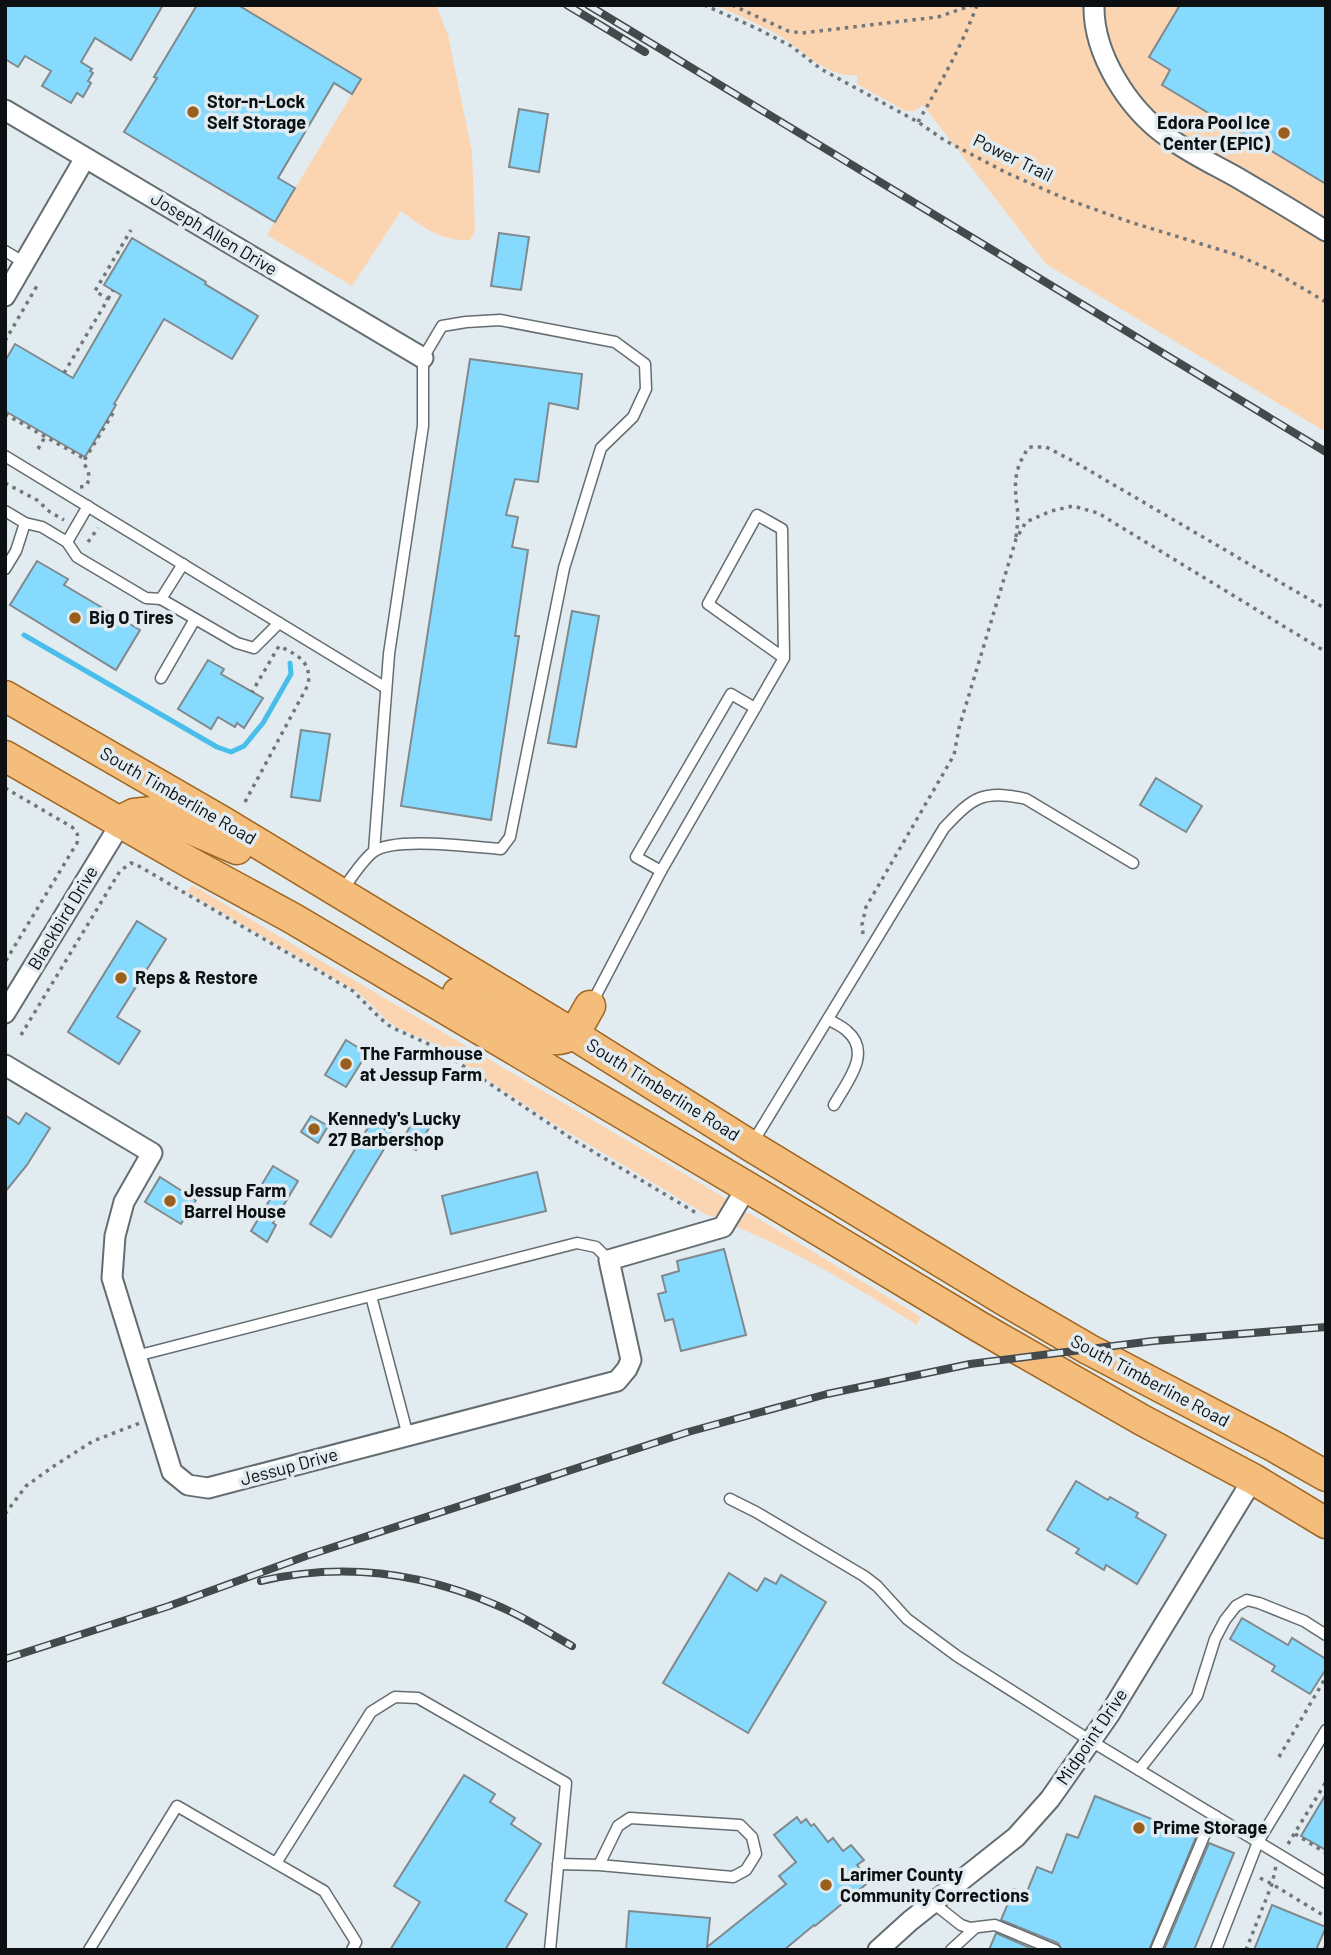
<svg xmlns="http://www.w3.org/2000/svg" width="1331" height="1955" font-family="Barlow,sans-serif">
<style>
.green{fill:#fbd5b2}
.lines{fill:none;stroke-linecap:round;stroke-linejoin:round}
.stream{stroke:#49beea;stroke-width:5}
.building{fill:#85dafd;stroke:#80898d;stroke-width:2}
.service-casing{stroke:#646d70;stroke-width:13}
.minor-casing{stroke:#646d70;stroke-width:23}
.primary-casing{stroke:#9f641d;stroke-width:33}
.path{stroke:#71777a;stroke-width:3.5;stroke-dasharray:3.5 5;stroke-linecap:butt}
.service{stroke:#fff;stroke-width:10}
.minor{stroke:#fff;stroke-width:19}
.primary{stroke:#f4bd7b;stroke-width:30}
.rail-casing{stroke:#44494b;stroke-width:8}
.rail{stroke:#e2ecf0;stroke-width:5;stroke-dasharray:16;stroke-linecap:butt}
.poi-dot{fill:#995f1d;stroke:#e2ecf0;stroke-width:2.5}
.labels{text-anchor:middle;stroke-width:7;stroke-linejoin:round;paint-order:stroke}
.poi-label{font-size:18px;font-weight:bold;fill:#0d1012;stroke:#e2ecf0;text-anchor:start}
.street-label{font-size:18px;fill:#0d1012;stroke:#e2ecf0}
</style>
<rect width="100%" height="100%" fill="#e2ecf0"/>
<g class="green">
<path d="M 238,5 L 436,5 L 448,35 L 472,152 L 475,231 L 470,240 C 440,241 424,228 401,211 L 352,286 L 267,235 L 361,79 Z"/>
<path d="M 715,5 L 1326,5 L 1326,432 L 1046,264 L 923,105 L 915,111 L 905,111 L 857,84 L 857,75 C 827,79 800,47 775,33 C 756,23 735,14 715,5 Z"/>
<path d="M 192,885 L 727,1199 L 728,1204 L 720,1219 L 705,1214 L 548,1120 L 431,1042 L 398,1028 L 387,1020 L 358,992 L 187,892 Z"/>
<path d="M 745,1213 L 749,1213 L 921,1317 L 917,1325 C 856,1287 801,1254 735,1226 Z"/>
</g>
<g class="lines">
<path class="stream" d="M 24,635 L 217,747 L 231,752 L 244,746 L 263,723 L 291,674 L 290,663"/>
</g>
<g class="building">
<path d="M 5,5 L 163,5 L 131,60 L 95,38 L 81,62 L 92,69 L 90,71 L 93,73 L 88,81 L 91,83 L 83,97 L 77,93 L 71,103 L 42,86 L 51,71 L 25,56 L 18,67 L 5,59 Z"/>
<path d="M 197,5 L 238,5 L 361,79 L 352,94 L 334,83 L 278,178 L 295,188 L 275,222 L 124,132 L 157,78 L 154,77 Z"/>
<path d="M 1180,5 L 1326,5 L 1326,184 L 1162,85 L 1170,70 L 1149,57 Z"/>
<path d="M 519,109 L 548,114 L 539,172 L 509,167 Z"/>
<path d="M 499,233 L 529,237 L 521,290 L 491,286 Z"/>
<path d="M 132,238 L 206,282 L 205,284 L 258,316 L 232,359 L 164,319 L 114,404 L 116,405 L 85,457 L 5,411 L 5,361 L 15,344 L 73,378 L 121,295 L 104,285 Z"/>
<path d="M 470,359 L 582,374 L 578,409 L 549,403 L 538,482 L 515,479 L 506,515 L 518,517 L 512,547 L 528,550 L 515,636 L 519,636 L 491,820 L 401,806 Z"/>
<path d="M 37,561 L 68,579 L 64,585 L 140,630 L 116,670 L 10,605 Z"/>
<path d="M 572,611 L 599,616 L 576,747 L 548,743 Z"/>
<path d="M 208,660 L 224,669 L 221,674 L 263,698 L 244,728 L 237,723 L 235,727 L 218,717 L 211,729 L 178,709 Z"/>
<path d="M 301,730 L 330,734 L 320,801 L 291,797 Z"/>
<path d="M 1156,778 L 1202,806 L 1186,832 L 1140,805 Z"/>
<path d="M 137,921 L 166,939 L 117,1017 L 140,1031 L 119,1064 L 68,1032 Z"/>
<path d="M 346,1040 L 367,1053 L 346,1087 L 325,1075 Z"/>
<path d="M 26,1113 L 50,1128 L 27,1165 L 5,1192 L 5,1115 L 19,1124 Z"/>
<path d="M 417,1114 L 432,1123 L 416,1150 L 402,1141 Z"/>
<path d="M 311,1116 L 328,1126 L 318,1143 L 301,1132 Z"/>
<path d="M 372,1121 L 393,1134 L 331,1237 L 310,1224 Z"/>
<path d="M 273,1166 L 298,1181 L 273,1223 L 276,1225 L 267,1242 L 251,1231 L 272,1196 L 259,1189 Z"/>
<path d="M 537,1172 L 546,1211 L 451,1234 L 442,1196 Z"/>
<path d="M 160,1177 L 196,1200 L 181,1224 L 145,1202 Z"/>
<path d="M 724,1249 L 746,1335 L 681,1351 L 673,1319 L 665,1321 L 658,1294 L 666,1292 L 662,1276 L 679,1271 L 677,1261 Z"/>
<path d="M 1076,1481 L 1108,1500 L 1110,1497 L 1138,1513 L 1136,1517 L 1166,1535 L 1137,1584 L 1106,1565 L 1104,1570 L 1076,1553 L 1079,1549 L 1047,1530 Z"/>
<path d="M 729,1573 L 757,1591 L 765,1578 L 776,1584 L 781,1575 L 826,1602 L 748,1733 L 663,1683 Z"/>
<path d="M 1242,1618 L 1288,1645 L 1292,1638 L 1326,1659 L 1326,1669 L 1310,1694 L 1272,1671 L 1275,1666 L 1230,1639 Z"/>
<path d="M 464,1775 L 495,1794 L 490,1802 L 515,1818 L 511,1824 L 541,1844 L 505,1901 L 527,1914 L 505,1950 L 390,1950 L 420,1902 L 394,1886 Z"/>
<path d="M 1326,1794 L 1326,1850 L 1301,1836 Z"/>
<path d="M 1095,1796 L 1196,1837 L 1149,1950 L 1062,1950 L 1058,1943 L 1001,1920 L 1014,1889 L 1026,1894 L 1037,1867 L 1052,1873 L 1067,1834 L 1078,1838 Z"/>
<path d="M 797,1817 L 801,1823 L 806,1819 L 811,1826 L 814,1824 L 828,1842 L 833,1838 L 843,1851 L 851,1845 L 864,1860 L 857,1865 L 870,1881 L 815,1926 L 814,1925 L 784,1950 L 626,1950 L 629,1911 L 710,1918 L 707,1947 L 786,1884 L 779,1876 L 796,1862 L 774,1835 Z"/>
<path d="M 1209,1843 L 1234,1853 L 1194,1950 L 1164,1950 Z"/>
<path d="M 1272,1905 L 1326,1927 L 1316,1950 L 1254,1950 Z"/>
<path d="M 996,1933 L 1035,1950 L 989,1950 Z"/>
</g>
<g class="lines">
<g class="service-casing">
<g id="service">
<path d="M 5,251 L 25,263"/>
<path d="M 5,456 L 386,688"/>
<path d="M 88,506 L 67,542 L 77,557 L 146,598 L 161,599 L 183,564"/>
<path d="M 5,511 L 25,523 L 42,527 L 67,542"/>
<path d="M 5,569 L 16,551 L 25,523"/>
<path d="M 161,599 L 237,643 L 254,648 L 279,623"/>
<path d="M 161,678 L 195,619"/>
<path d="M 661,871 L 636,857 L 731,694 L 755,708"/>
<path d="M 342,891 C 351,878 361,862 373,852 C 394,836 472,847 501,849 L 510,837 L 564,568 L 601,448 L 633,417 L 646,389 L 645,364 L 615,342 L 500,320 L 466,322 L 442,326 L 423,358 L 423,426 L 389,654 L 374,851"/>
<path d="M 592,1003 L 661,871 L 784,658 L 782,529 L 757,515 L 708,604 L 784,658"/>
<path d="M 828,1019 C 834,1023 842,1026 847,1031 C 873,1053 846,1083 834,1105"/>
<path d="M 753,1142 L 944,828 C 973,797 983,789 1026,799 L 1133,863"/>
<path d="M 371,1296 L 408,1436"/>
<path d="M 136,1356 L 577,1243 L 596,1247 L 609,1260"/>
<path d="M 730,1499 L 756,1512 L 864,1576 L 877,1586 L 907,1619 L 957,1656 L 1091,1741 L 1326,1883"/>
<path d="M 1139,1770 L 1197,1696 L 1215,1639 L 1225,1620 L 1236,1606 L 1247,1600 L 1259,1603 L 1304,1621 L 1326,1635"/>
<path d="M 276,1863 L 371,1712 L 395,1697 L 418,1698 L 566,1783 L 550,1950"/>
<path d="M 558,1864 L 599,1865 L 733,1877 L 746,1870 L 756,1854 L 752,1837 L 740,1825 L 630,1818 L 618,1826 L 599,1865"/>
<path d="M 933,1903 L 961,1925 L 970,1928 L 995,1925 L 1055,1950"/>
<path d="M 89,1950 L 177,1806 L 324,1891 L 356,1942 L 352,1950"/>
<path d="M 951,1950 L 975,1928"/>
<path d="M 1156,1950 L 1204,1836 L 1215,1816"/>
<path d="M 1216,1950 L 1258,1842 L 1326,1730"/>
</g>
</g>
<g class="minor-casing">
<g id="minor">
<path d="M 1094,5 C 1093,54 1128,109 1168,137 C 1189,153 1215,165 1238,178 C 1267,195 1297,213 1326,231"/>
<path d="M 5,110 L 423,358"/>
<path d="M 5,296 L 85,158"/>
<path d="M 5,1013 L 121,823"/>
<path d="M 5,1065 L 152,1153 L 124,1202 L 115,1236 L 112,1278 L 172,1472 L 188,1485 L 208,1488 L 617,1381 L 627,1369 L 631,1360 L 609,1260 L 723,1227 L 747,1187"/>
<path d="M 878,1950 L 910,1921 L 1016,1837 L 1050,1799 L 1109,1715 L 1253,1479"/>
</g>
</g>
<g class="primary-casing">
<g id="primary">
<path d="M 5,696 L 223,822 L 573,1034 L 751,1146 L 1004,1300 L 1088,1349 L 1275,1447 L 1326,1476"/>
<path d="M 5,756 L 189,862 L 292,918 L 747,1187 L 978,1326 L 1142,1420 L 1253,1479 L 1326,1523"/>
<path d="M 121,823 L 126,818 L 134,814 L 152,812 L 237,849"/>
<path d="M 458,993 L 544,1038 C 573,1044 577,1028 590,1006"/>
</g>
</g>
<g class="path">
<path d="M 704,5 L 756,28 L 791,46 L 821,69 L 918,122 L 944,140 L 1007,173 L 1066,199 L 1130,222 L 1237,255 L 1275,272 L 1326,302"/>
<path d="M 732,5 L 788,31 L 802,33 L 938,17 L 973,5"/>
<path d="M 918,122 C 941,82 961,48 977,5"/>
<path d="M 108,299 L 113,290"/>
<path d="M 5,341 L 38,284"/>
<path d="M 64,373 L 108,299 L 95,291 L 131,230"/>
<path d="M 5,414 L 85,459"/>
<path d="M 38,449 L 45,437"/>
<path d="M 5,483 L 37,500 L 50,512 L 64,520"/>
<path d="M 80,487 L 86,486 C 91,478 89,471 84,464 L 85,459 L 115,410"/>
<path d="M 1016,537 C 1017,527 1019,517 1017,507 C 1014,482 1014,469 1029,447 L 1046,447 L 1073,461 L 1326,609"/>
<path d="M 88,542 L 98,528"/>
<path d="M 5,788 L 72,827 C 77,832 79,835 77,843 L 5,962"/>
<path d="M 245,802 L 308,685 C 312,662 298,655 279,646 L 252,692"/>
<path d="M 863,934 L 862,925 L 866,907 L 954,755 L 959,728 L 1016,539 L 1026,522 L 1051,511 L 1073,506 L 1098,513 L 1326,652"/>
<path d="M 21,1035 L 120,871 L 131,863 L 137,865 L 353,991 L 381,1019 L 391,1027 L 435,1047 L 572,1139 L 698,1214"/>
<path d="M 5,1514 L 26,1486 L 54,1466 L 93,1441 L 140,1423"/>
<path d="M 1279,1757 L 1326,1677"/>
<path d="M 1295,1834 L 1326,1853"/>
<path d="M 1288,1844 L 1326,1782"/>
<path d="M 1260,1878 L 1272,1884 L 1326,1917"/>
<path d="M 1246,1950 L 1272,1884 L 1276,1866"/>
<path d="M 1324,1950 L 1326,1945"/>
</g>
<use href="#service" class="service"/>
<use href="#minor" class="minor"/>
<use href="#primary" class="primary"/>
<g class="rail-casing">
<g id="rail">
<path d="M 567,5 L 645,52"/>
<path d="M 588,5 L 1326,452"/>
<path d="M 261,1581 C 342,1562 420,1572 496,1605 C 523,1616 547,1632 572,1646"/>
<path d="M 5,1659 L 169,1606 L 306,1556 L 688,1432 L 827,1394 L 970,1364 L 1153,1341 L 1326,1327"/>
</g>
</g>
<use href="#rail" class="rail"/>
</g>
<g class="poi-dot">
<circle cx="193" cy="112" r="7"/>
<circle cx="1284" cy="133" r="7"/>
<circle cx="75" cy="618" r="7"/>
<circle cx="121" cy="978" r="7"/>
<circle cx="346" cy="1064" r="7"/>
<circle cx="314" cy="1129" r="7"/>
<circle cx="170" cy="1201" r="7"/>
<circle cx="1139" cy="1828" r="7"/>
<circle cx="826" cy="1885" r="7"/>
</g>
<g class="labels">
<g class="poi-label">
<text x="207" y="108">Stor-n-Lock<tspan x="207" dy="21">Self Storage</tspan></text>
<text x="1270" y="129" text-anchor="end">Edora Pool Ice<tspan x="1270" dy="21">Center (EPIC)</tspan></text>
<text x="89" y="624">Big O Tires</text>
<text x="135" y="984">Reps &amp; Restore</text>
<text x="360" y="1060">The Farmhouse<tspan x="360" dy="21">at Jessup Farm</tspan></text>
<text x="328" y="1125">Kennedy's Lucky<tspan x="328" dy="21">27 Barbershop</tspan></text>
<text x="184" y="1197">Jessup Farm<tspan x="184" dy="21">Barrel House</tspan></text>
<text x="1153" y="1834">Prime Storage</text>
<text x="840" y="1881">Larimer County<tspan x="840" dy="21">Community Corrections</tspan></text>
</g>
<g class="street-label">
<text transform="translate(1013 158) rotate(26)" y="6">Power Trail</text>
<text transform="translate(214 234) rotate(31)" y="6">Joseph Allen Drive</text>
<text transform="translate(178 796) rotate(30)" y="6">South Timberline Road</text>
<text transform="translate(63 918) rotate(-59)" y="6">Blackbird Drive</text>
<text transform="translate(663 1090) rotate(32)" y="6">South Timberline Road</text>
<text transform="translate(1150 1381) rotate(28)" y="6">South Timberline Road</text>
<text transform="translate(289 1467) rotate(-15)" y="6">Jessup Drive</text>
<text transform="translate(1092 1737) rotate(-56)" y="6">Midpoint Drive</text>
</g>
</g>
<rect width="1331" height="1955" fill="none" stroke="#0d1012" stroke-width="14"/>
</svg>
